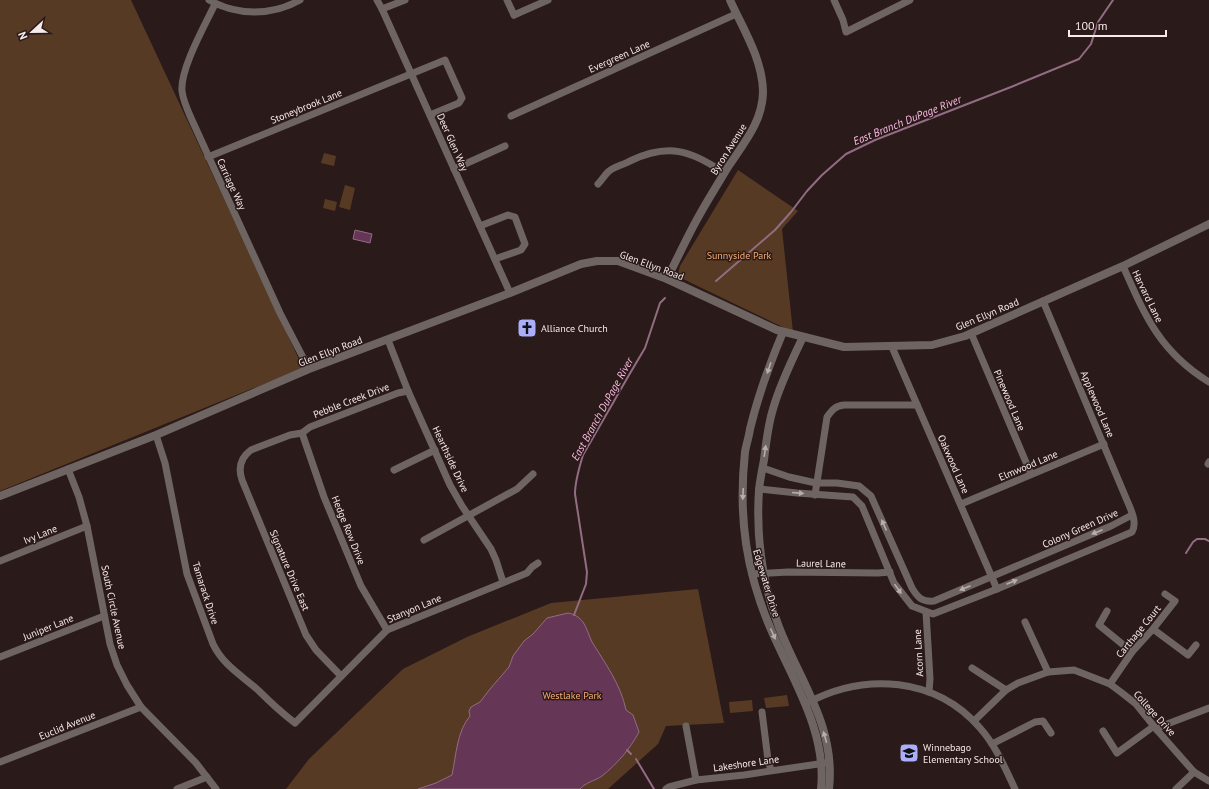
<svg xmlns="http://www.w3.org/2000/svg" width="1209" height="789" font-family="'PT Sans',sans-serif">
<style>
.green{fill:#573a24}
.water{fill:#663657;stroke:#926c83}
.lines{fill:none;stroke-linecap:round;stroke-linejoin:round}
.stream{stroke:#926c83;stroke-width:2}
.minor{stroke:#6e6562;stroke-width:7}
.tertiary{stroke:#6e6562;stroke-width:8}
.oneway{fill:#b9aead}
.labels{text-anchor:middle;stroke-width:3;stroke-linejoin:round;paint-order:stroke}
.street-label{font-size:10px;fill:#f7eaea;stroke:#2b1a1a}
.park-label{font-size:10px;fill:#f4ad74;stroke:#2b1a1a}
.poi-label{font-size:10px;fill:#f7eaea;stroke:#2b1a1a;text-anchor:start}
.water-label{font-size:11px;font-style:italic;fill:#fabbe4;stroke:#2b1a1a}
</style>
<rect width="100%" height="100%" fill="#2b1a1a"/>
<g class="green">
<path d="M 0,0 L 131,0 L 303,368 L 0,491 Z"/>
<path d="M 324,153 L 336,156 L 334,166 L 321,163 Z"/>
<path d="M 738,170 L 798,211 L 782,229 L 793,332 L 681,278 L 678,273 L 680,266 Z"/>
<path d="M 345,185 L 355,188 L 350,210 L 339,207 Z"/>
<path d="M 325,199 L 337,202 L 335,211 L 323,208 Z"/>
<path d="M 698,589 L 724,723 L 666,726 L 658,744 L 608,789 L 286,789 L 309,759 L 403,669 L 467,637 L 551,603 Z"/>
<path d="M 787,695 L 789,706 L 766,708 L 764,698 Z"/>
<path d="M 752,700 L 753,711 L 730,713 L 729,702 Z"/>
</g>
<g class="water">
<path d="M 355,230 L 372,234 L 370,243 L 353,239 Z"/>
<path d="M 568,613 C 574,614 579,617 583,622 C 587,628 589,636 592,642 C 605,663 621,685 626,710 L 633,715 L 639,732 C 630,749 617,764 602,776 C 595,781 586,782 580,789 L 418,789 L 436,783 L 452,775 C 456,756 457,731 470,716 L 469,711 L 471,707 L 480,702 L 490,689 L 509,667 L 513,656 L 524,641 L 533,634 L 547,618 Z"/>
</g>
<g class="lines">
<g class="stream">
<path d="M 716,281 L 775,230 L 791,212 L 807,191 L 822,175 L 846,154 L 875,140 L 1011,87 L 1079,59 L 1091,44 L 1098,22 L 1113,0"/>
<path d="M 1186,553 L 1193,542 L 1197,539 L 1205,539 L 1209,541"/>
<path d="M 574,615 L 586,584 L 587,572 L 575,494 C 575,481 579,468 583,455 L 629,375 L 645,348 L 660,303 L 665,298"/>
<path d="M 627,750 L 631,754"/>
<path d="M 636,759 L 654,789"/>
</g>
<g class="minor">
<path d="M 209,0 C 237,16 272,16 300,0"/>
<path d="M 377,0 L 382,9 L 510,293"/>
<path d="M 507,0 L 514,15"/>
<path d="M 834,0 L 843,20 L 846,32 L 910,0"/>
<path d="M 215,4 C 205,25 180,69 182,91 C 183,100 187,109 191,118 L 280,313 L 309,369"/>
<path d="M 382,9 L 405,0"/>
<path d="M 514,15 L 548,0"/>
<path d="M 511,116 L 736,14"/>
<path d="M 208,157 L 445,60 L 462,98 L 459,103 L 430,115"/>
<path d="M 454,169 L 505,146"/>
<path d="M 598,184 C 601,181 604,176 608,172 C 613,167 623,165 630,161 C 668,143 691,150 724,173"/>
<path d="M 480,226 L 508,215 L 515,217 L 525,244 L 521,250 L 495,259"/>
<path d="M 1123,266 C 1145,316 1160,352 1209,382"/>
<path d="M 971,333 L 1031,474"/>
<path d="M 388,340 L 408,391 L 450,485 L 462,506 L 491,549 L 496,560 L 503,582"/>
<path d="M 892,347 L 997,589"/>
<path d="M 302,433 L 324,497 L 361,586 L 387,630"/>
<path d="M 156,435 L 165,463 L 187,574 L 213,644 C 223,665 241,675 258,690 C 270,702 282,713 295,723 L 387,630 L 527,573 L 532,567 L 538,563"/>
<path d="M 1208,464 L 1209,462"/>
<path d="M 763,468 L 789,477 L 816,483 L 837,483 L 859,486 L 871,496 L 912,588 C 918,598 922,602 934,601 L 1111,526 L 1132,515"/>
<path d="M 68,469 L 79,497 L 87,526 L 110,644 L 117,665 L 127,685 L 141,707 L 196,763 L 216,789"/>
<path d="M 394,470 L 435,450"/>
<path d="M 759,489 L 797,493 L 853,497 L 862,506 L 894,583 L 912,606 L 933,614 L 997,589 L 1132,532 C 1138,522 1130,508 1126,498 L 1043,301"/>
<path d="M 815,495 L 827,417 C 832,410 835,406 844,405 L 917,405"/>
<path d="M 961,504 L 1104,444"/>
<path d="M 424,540 L 517,489 L 533,474"/>
<path d="M 0,561 L 87,526"/>
<path d="M 752,574 L 788,572 L 878,573 L 890,572"/>
<path d="M 1107,611 L 1099,625 L 1132,652"/>
<path d="M 926,612 L 930,679 L 929,692"/>
<path d="M 1025,622 L 1048,672"/>
<path d="M 1153,629 L 1188,655 L 1196,645"/>
<path d="M 0,657 L 104,616"/>
<path d="M 972,668 L 1006,690"/>
<path d="M 341,676 L 316,650 L 306,635 L 242,480 C 238,468 240,458 251,450 L 290,435 L 302,433 L 310,427 L 398,393 L 408,391"/>
<path d="M 1110,684 L 1132,652 L 1153,629 L 1175,601 L 1165,594"/>
<path d="M 807,703 C 865,672 936,677 980,728 C 996,746 1005,768 1015,789"/>
<path d="M 762,712 L 768,760 L 771,770"/>
<path d="M 974,721 L 1006,690 L 1018,683 L 1048,672 L 1074,670 L 1110,684 L 1122,693 L 1136,704 L 1157,730 L 1194,772 L 1209,781"/>
<path d="M 686,726 L 696,780"/>
<path d="M 1157,730 L 1162,726 L 1209,708"/>
<path d="M 1103,731 L 1117,753 L 1154,726"/>
<path d="M 992,744 L 1035,722 L 1043,721 L 1051,733"/>
<path d="M 0,762 L 141,707"/>
<path d="M 177,789 L 207,777"/>
<path d="M 666,789 L 669,787 L 696,780 L 744,775 L 825,763"/>
<path d="M 1176,789 L 1194,772"/>
</g>
<g class="tertiary">
<path d="M 667,279 C 678,257 688,235 700,214 C 709,198 719,182 728,167 C 744,143 763,121 763,91 C 762,58 743,29 730,0"/>
<path d="M 783,332 C 770,363 758,396 750,429 C 749,437 746,445 745,452 C 738,517 746,573 772,632 C 794,682 827,733 821,789"/>
<path d="M 803,337 C 792,360 780,384 773,409 C 768,425 766,443 764,460 C 762,470 760,480 759,490 C 756,536 762,583 779,627 C 800,682 836,726 829,789"/>
<path d="M 0,496 L 156,435 L 309,369 L 510,293 L 581,264 L 597,261 L 618,261 L 667,279 L 777,330 L 844,347 L 932,345 L 965,336 L 1123,266 L 1209,224"/>
</g>
</g>
<defs><path id="oneway-solid" d="M-6-.8H1V-3.2L6.5 0L1 3.2V.8H-6Z"/></defs>
<g class="oneway">
<use href="#oneway-solid" transform="translate(769 368) rotate(109)"/>
<use href="#oneway-solid" transform="translate(765 451) rotate(-82)"/>
<use href="#oneway-solid" transform="translate(798 493) rotate(5)"/>
<use href="#oneway-solid" transform="translate(743 494) rotate(93)"/>
<use href="#oneway-solid" transform="translate(884 525) rotate(-114)"/>
<use href="#oneway-solid" transform="translate(1097 532) rotate(157)"/>
<use href="#oneway-solid" transform="translate(1012 582) rotate(-23)"/>
<use href="#oneway-solid" transform="translate(965 588) rotate(157)"/>
<use href="#oneway-solid" transform="translate(898 589) rotate(55)"/>
<use href="#oneway-solid" transform="translate(773 634) rotate(66)"/>
<use href="#oneway-solid" transform="translate(825 737) rotate(-106)"/>
</g>
<defs>
<g id="church-square" transform="scale(1)"><rect x="-9" y="-9" width="18" height="18" rx="4" fill="#abaffb" stroke="#2b1a1a"/><path d="M-1.2-6h2.4v3.5h3.3v2.4h-3.3V6h-2.4V-.1h-3.3v-2.4h3.3Z" fill="#111"/></g>
<g id="school-square" transform="scale(1)"><rect x="-9" y="-9" width="18" height="18" rx="4" fill="#abaffb" stroke="#2b1a1a"/><path d="M0-5L7-2L0 1L-7-2ZM-4 1L0 2.5L4 1V4Q0 6-4 4Z" fill="#111"/></g>
</defs>
<g fill-rule="evenodd">
<use href="#church-square" x="527" y="328"/>
<use href="#school-square" x="909" y="753"/>
</g>
<g class="labels">
<g class="street-label">
<text transform="translate(619 56) rotate(-24)" y="4">Evergreen Lane</text>
<text transform="translate(306 106) rotate(-22)" y="4">Stoneybrook Lane</text>
<text transform="translate(453 142) rotate(66)" y="4">Deer Glen Way</text>
<text transform="translate(728 149) rotate(-58)" y="4">Byron Avenue</text>
<text transform="translate(232 184) rotate(65)" y="4">Carriage Way</text>
<text transform="translate(652 265) rotate(20)" y="4">Glen Ellyn Road</text>
<text transform="translate(1148 296) rotate(64)" y="4">Harvard Lane</text>
<text transform="translate(987 314) rotate(-23)" y="4">Glen Ellyn Road</text>
<text transform="translate(330 351) rotate(-21)" y="4">Glen Ellyn Road</text>
<text transform="translate(351 400) rotate(-21)" y="4">Pebble Creek Drive</text>
<text transform="translate(1010 400) rotate(67)" y="4">Pinewood Lane</text>
<text transform="translate(1098 404) rotate(67)" y="4">Applewood Lane</text>
<text transform="translate(451 459) rotate(65)" y="4">Hearthside Drive</text>
<text transform="translate(954 464) rotate(66)" y="4">Oakwood Lane</text>
<text transform="translate(1028 465) rotate(-23)" y="4">Elmwood Lane</text>
<text transform="translate(1080 528) rotate(-24)" y="4">Colony Green Drive</text>
<text transform="translate(349 530) rotate(68)" y="4">Hedge Row Drive</text>
<text transform="translate(40 534) rotate(-22)" y="4">Ivy Lane</text>
<text transform="translate(821 563) rotate(1)" y="4">Laurel Lane</text>
<text transform="translate(290 570) rotate(67)" y="4">Signature Drive East</text>
<text transform="translate(767 583) rotate(73)" y="4">Edgewater Drive</text>
<text transform="translate(206 593) rotate(72)" y="4">Tamarack Drive</text>
<text transform="translate(114 607) rotate(78)" y="4">South Circle Avenue</text>
<text transform="translate(414 608) rotate(-23)" y="4">Stanyon Lane</text>
<text transform="translate(48 627) rotate(-22)" y="4">Juniper Lane</text>
<text transform="translate(1138 631) rotate(-51)" y="4">Carthage Court</text>
<text transform="translate(918 653) rotate(-93)" y="4">Acorn Lane</text>
<text transform="translate(1155 713) rotate(48)" y="4">College Drive</text>
<text transform="translate(67 725) rotate(-22)" y="4">Euclid Avenue</text>
<text transform="translate(746 763) rotate(-8)" y="4">Lakeshore Lane</text>
</g>
<g class="park-label">
<text x="739" y="259">Sunnyside Park</text>
<text x="572" y="699">Westlake Park</text>
</g>
<g class="poi-label">
<text x="541" y="332">Alliance Church</text>
<text x="923" y="751">Winnebago<tspan x="923" dy="12">Elementary School</tspan></text>
</g>
<g class="water-label">
<text transform="translate(907 120) rotate(-22)" y="4">East Branch DuPage River</text>
<text transform="translate(602 409) rotate(-61)" y="4">East Branch DuPage River</text>
</g>
</g>
<g transform="translate(32 32) rotate(248)" stroke="#2b1a1a" stroke-width="3" paint-order="stroke">
<path d="M0-3L7 15L0 10L-7 15Z" fill="#f7eaea"/>
<text y="-6" font-size="11" font-weight="bold" text-anchor="middle" fill="#f7eaea">N</text>
</g>
<path d="M1069 30v6h97v-6" fill="none" stroke="#f7eaea" stroke-width="2"/>
<text x="1075" y="30" font-size="12" fill="#f7eaea" stroke="#2b1a1a" stroke-width="3" paint-order="stroke">100 m</text>
</svg>
